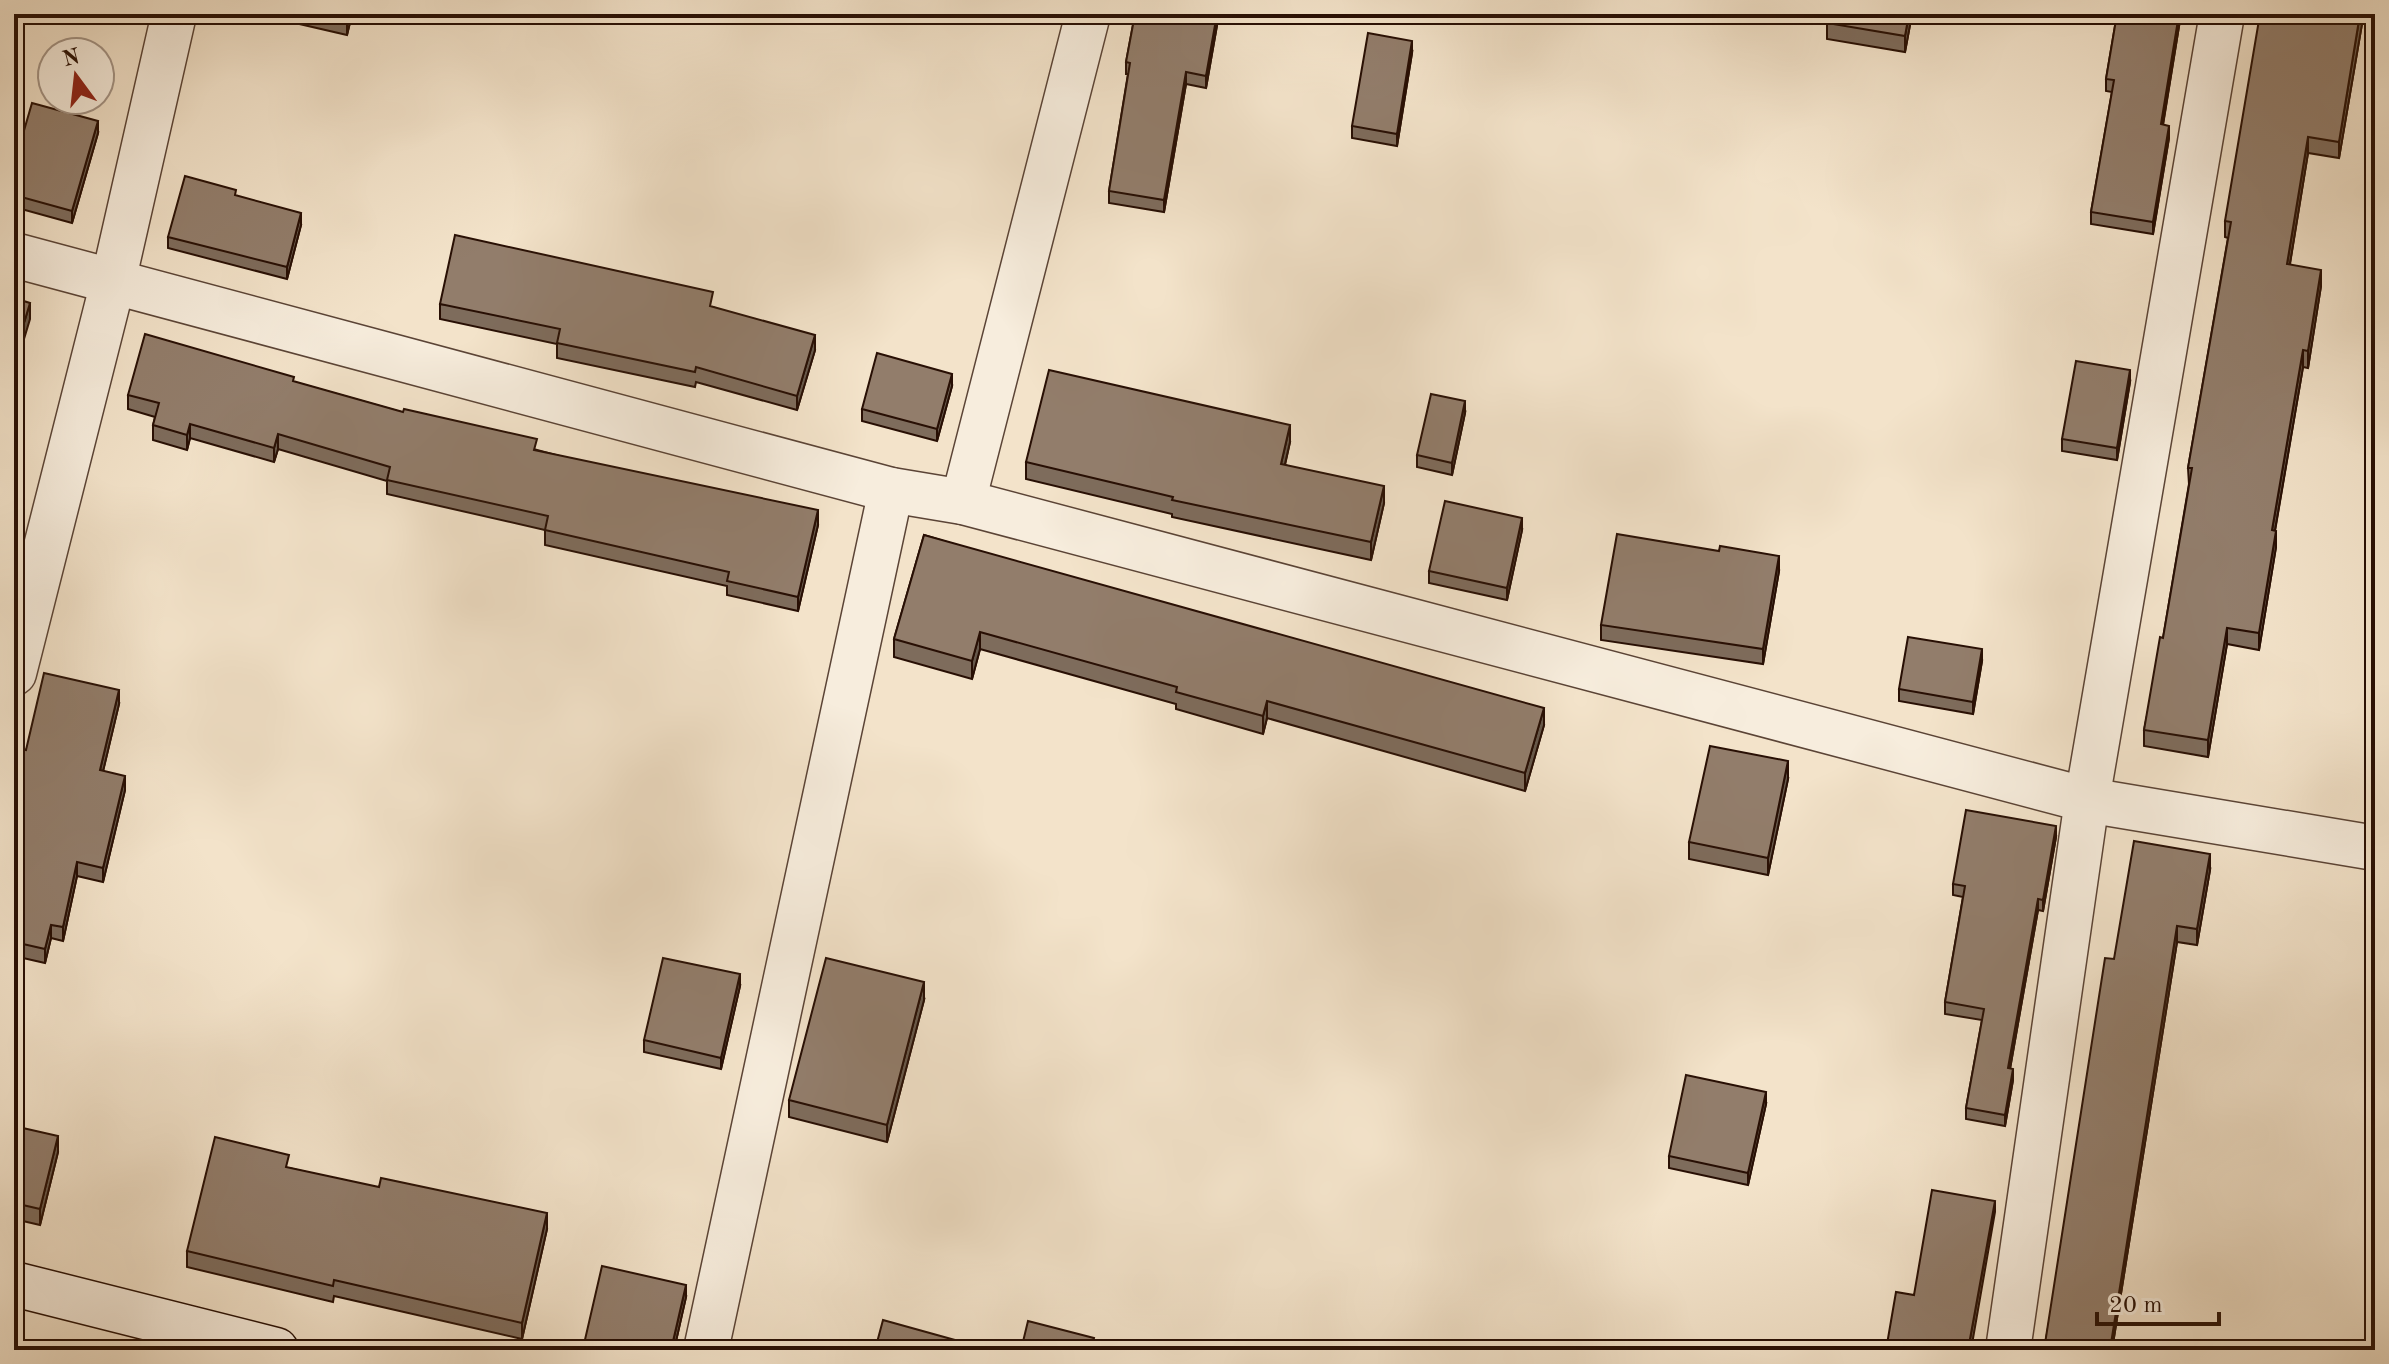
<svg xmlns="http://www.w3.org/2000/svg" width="2389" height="1364" font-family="'Old Standard TT',serif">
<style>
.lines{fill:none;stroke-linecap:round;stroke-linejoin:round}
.minor-casing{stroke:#5b4436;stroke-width:47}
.secondary-casing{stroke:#280f04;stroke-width:47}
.minor{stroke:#f7eddd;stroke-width:44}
.secondary{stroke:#f7eddd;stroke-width:44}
.wall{fill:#7e6c5c;stroke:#280f04;stroke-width:2}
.shaded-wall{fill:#66584b;stroke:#280f04;stroke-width:2}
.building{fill:#927d6b;stroke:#280f04;stroke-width:2}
</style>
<rect width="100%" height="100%" fill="#f3e3ca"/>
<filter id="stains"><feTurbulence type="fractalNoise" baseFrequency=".0025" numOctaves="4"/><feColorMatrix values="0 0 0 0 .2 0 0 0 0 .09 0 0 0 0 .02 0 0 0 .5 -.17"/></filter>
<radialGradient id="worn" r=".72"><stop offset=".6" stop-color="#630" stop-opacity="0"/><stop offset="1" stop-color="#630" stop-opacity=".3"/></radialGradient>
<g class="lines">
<g class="minor-casing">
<g id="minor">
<path d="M 14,255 L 891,490 L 963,502 L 2087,800 L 2375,848"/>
<path d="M 963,502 L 1088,14"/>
<path d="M 14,673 L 113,282 L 174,14"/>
<path d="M 706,1350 L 891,490"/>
<path d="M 2008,1350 L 2087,800 L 2222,14"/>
</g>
</g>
<g class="secondary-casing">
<path id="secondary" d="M 14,1284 L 276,1350"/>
</g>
<use href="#minor" class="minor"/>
<use href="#secondary" class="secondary"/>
</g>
<g class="wall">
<path d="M 256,14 L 352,14 L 347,35 Z"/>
<path d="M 1135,14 L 1219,14 L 1206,88 L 1186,84 L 1164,212 L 1109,203 L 1109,191 L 1128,74 L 1126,74 L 1126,62 Z"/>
<path d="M 1912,14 L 1905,52 L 1827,39 L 1827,23 Z"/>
<path d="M 2117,14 L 2181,14 L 2163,125 L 2169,138 L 2153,234 L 2091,224 L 2091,212 L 2112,92 L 2106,91 L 2106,79 Z"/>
<path d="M 2362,14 L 2362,24 L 2339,158 L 2308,153 L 2290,264 L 2321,286 L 2308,368 L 2303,367 L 2275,531 L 2276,547 L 2259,650 L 2227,644 L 2208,757 L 2144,746 L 2144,730 L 2163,638 L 2189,484 L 2188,468 L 2228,238 L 2225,237 L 2225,221 Z"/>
<path d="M 1412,53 L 1397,146 L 1352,138 L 1352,126 Z"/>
<path d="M 98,133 L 72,223 L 14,207 L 14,165 Z"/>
<path d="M 301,225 L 287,279 L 168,248 L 168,237 Z"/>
<path d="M 440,304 L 713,307 L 815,350 L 797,410 L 696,382 L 695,387 L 557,358 L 557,344 L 440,319 Z"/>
<path d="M 294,382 L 537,450 L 818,525 L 798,611 L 727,595 L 727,586 L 545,545 L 545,530 L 387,494 L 387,481 L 278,449 L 274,462 L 190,438 L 187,450 L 153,440 L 153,425 L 155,417 L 128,409 L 128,395 Z"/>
<path d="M 2130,382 L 2117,460 L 2062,451 L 2062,439 Z"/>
<path d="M 952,386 L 937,441 L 862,421 L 862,409 Z"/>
<path d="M 1465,413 L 1452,475 L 1417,467 L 1417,455 Z"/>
<path d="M 1290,442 L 1285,465 L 1384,503 L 1371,560 L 1172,517 L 1172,514 L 1026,479 L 1026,462 Z"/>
<path d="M 1522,530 L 1507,600 L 1429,583 L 1429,571 Z"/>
<path d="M 924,535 L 1544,725 L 1525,791 L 1267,718 L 1263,734 L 1176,709 L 1176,704 L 980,649 L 972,679 L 894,657 L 894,639 Z"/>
<path d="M 1779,571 L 1763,664 L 1601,640 L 1601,625 Z"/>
<path d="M 1982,661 L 1973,714 L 1899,701 L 1899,689 Z"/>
<path d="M 119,704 L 103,771 L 125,790 L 103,882 L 77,876 L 63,941 L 51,938 L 45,963 L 14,956 L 14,820 L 19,800 L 14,798 L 14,748 L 26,750 Z"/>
<path d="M 1788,779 L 1768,875 L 1689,859 L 1689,842 Z"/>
<path d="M 2056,837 L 2043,911 L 2038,910 L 2010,1069 L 2013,1080 L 2005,1126 L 1966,1119 L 1966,1108 L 1982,1020 L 1945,1014 L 1945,1002 L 1963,897 L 1953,895 L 1953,884 Z"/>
<path d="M 2210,870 L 2197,945 L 2177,942 L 2112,1350 L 2044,1350 L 2114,959 Z"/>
<path d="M 740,986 L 721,1069 L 644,1052 L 644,1040 Z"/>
<path d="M 924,1000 L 887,1142 L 789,1117 L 789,1100 Z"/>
<path d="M 1766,1104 L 1748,1185 L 1669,1168 L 1669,1156 Z"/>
<path d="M 14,1126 L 58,1152 L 40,1225 L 14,1219 Z"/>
<path d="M 289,1168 L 547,1229 L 522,1339 L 334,1296 L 333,1302 L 187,1267 L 187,1251 Z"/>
<path d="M 686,1297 L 674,1350 L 584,1350 L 584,1344 Z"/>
</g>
<g class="shaded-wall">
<path d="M 348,14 L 352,14 L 347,35 L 347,18 Z"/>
<path d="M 1217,14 L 1219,14 L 1206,88 L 1206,76 Z"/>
<path d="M 1909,14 L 1912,14 L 1905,52 L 1905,36 Z"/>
<path d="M 2179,14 L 2181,14 L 2161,136 L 2161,124 Z"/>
<path d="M 2360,14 L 2362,14 L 2362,24 L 2339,158 L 2339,142 Z"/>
<path d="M 1412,41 L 1412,53 L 1397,146 L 1397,134 Z"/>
<path d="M 1186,72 L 1186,84 L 1164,212 L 1164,200 Z"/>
<path d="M 98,121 L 98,133 L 72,223 L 72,211 Z"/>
<path d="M 2169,126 L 2169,138 L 2153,234 L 2153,222 Z"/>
<path d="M 2308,137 L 2308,153 L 2287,281 L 2287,264 Z"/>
<path d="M 301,213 L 301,225 L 287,279 L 287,267 Z"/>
<path d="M 2321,270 L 2321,286 L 2308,368 L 2308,351 Z"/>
<path d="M 30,303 L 30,319 L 14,372 L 14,356 Z"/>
<path d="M 815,335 L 815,350 L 797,410 L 797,396 Z"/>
<path d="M 2303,350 L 2303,367 L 2272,547 L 2272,530 Z"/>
<path d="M 2130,370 L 2130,382 L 2117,460 L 2117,448 Z"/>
<path d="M 952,374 L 952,386 L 937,441 L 937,429 Z"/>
<path d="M 1465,401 L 1465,413 L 1452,475 L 1452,463 Z"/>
<path d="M 190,424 L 190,438 L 187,450 L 187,435 Z"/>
<path d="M 1290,425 L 1290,442 L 1281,481 L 1281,464 Z"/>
<path d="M 278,434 L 278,449 L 274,462 L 274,448 Z"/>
<path d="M 1384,486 L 1384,503 L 1371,560 L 1371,542 Z"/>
<path d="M 818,510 L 818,525 L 798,611 L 798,597 Z"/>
<path d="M 1522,518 L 1522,530 L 1507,600 L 1507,588 Z"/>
<path d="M 2276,531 L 2276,547 L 2259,650 L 2259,633 Z"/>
<path d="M 1779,556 L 1779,571 L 1763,664 L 1763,649 Z"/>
<path d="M 2227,628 L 2227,644 L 2208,757 L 2208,740 Z"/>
<path d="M 980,632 L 980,649 L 972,679 L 972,661 Z"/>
<path d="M 1982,649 L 1982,661 L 1973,714 L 1973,702 Z"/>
<path d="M 119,690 L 119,704 L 100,784 L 100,770 Z"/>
<path d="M 1267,701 L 1267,718 L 1263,734 L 1263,716 Z"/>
<path d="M 1544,708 L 1544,725 L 1525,791 L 1525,773 Z"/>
<path d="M 1788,761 L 1788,779 L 1768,875 L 1768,858 Z"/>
<path d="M 125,776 L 125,790 L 103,882 L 103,868 Z"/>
<path d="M 2056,826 L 2056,837 L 2043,911 L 2043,900 Z"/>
<path d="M 2210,854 L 2210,870 L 2197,945 L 2197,929 Z"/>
<path d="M 77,862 L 77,876 L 63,941 L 63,927 Z"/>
<path d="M 2038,899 L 2038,910 L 2008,1080 L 2008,1068 Z"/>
<path d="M 51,925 L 51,938 L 45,963 L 45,949 Z"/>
<path d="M 2177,926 L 2177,942 L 2112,1350 L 2110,1350 Z"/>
<path d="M 740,974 L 740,986 L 721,1069 L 721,1058 Z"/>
<path d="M 924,982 L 924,1000 L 887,1142 L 887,1125 Z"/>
<path d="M 2013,1069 L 2013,1080 L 2005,1126 L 2005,1115 Z"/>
<path d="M 1766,1092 L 1766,1104 L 1748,1185 L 1748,1173 Z"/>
<path d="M 58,1136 L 58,1152 L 40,1225 L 40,1209 Z"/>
<path d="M 1995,1201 L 1995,1212 L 1971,1350 L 1968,1350 Z"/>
<path d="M 547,1213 L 547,1229 L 522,1339 L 522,1323 Z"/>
<path d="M 686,1285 L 686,1297 L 674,1350 L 671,1350 Z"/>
</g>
<g class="building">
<path d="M 330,14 L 348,14 L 347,18 Z"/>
<path d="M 1135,14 L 1217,14 L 1206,76 L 1186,72 L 1164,200 L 1109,191 L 1130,63 L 1126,62 Z"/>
<path d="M 1829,14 L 1909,14 L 1905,36 L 1827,23 Z"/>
<path d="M 2117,14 L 2179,14 L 2161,124 L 2169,126 L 2153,222 L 2091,212 L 2114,80 L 2106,79 Z"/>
<path d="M 2260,14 L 2360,14 L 2339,142 L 2308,137 L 2287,264 L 2321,270 L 2308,351 L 2303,350 L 2272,530 L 2276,531 L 2259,633 L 2227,628 L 2208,740 L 2144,730 L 2160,637 L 2163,638 L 2192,468 L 2188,468 L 2231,222 L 2225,221 Z"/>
<path d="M 1368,33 L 1412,41 L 1397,134 L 1352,126 Z"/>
<path d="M 32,103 L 98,121 L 72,211 L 14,195 L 14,165 Z"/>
<path d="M 185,176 L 236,190 L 235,195 L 301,213 L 287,267 L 168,237 Z"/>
<path d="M 455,235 L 713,292 L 710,306 L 815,335 L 797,396 L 696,367 L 695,372 L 557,343 L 560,329 L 440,304 Z"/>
<path d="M 14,298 L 30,303 L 14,356 Z"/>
<path d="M 145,334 L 294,377 L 293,381 L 403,412 L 404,409 L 537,439 L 534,450 L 818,510 L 798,597 L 727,581 L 729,572 L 545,530 L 548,516 L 387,480 L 390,467 L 278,434 L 274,448 L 190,424 L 187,435 L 153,425 L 159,403 L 128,395 Z"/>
<path d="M 877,353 L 952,374 L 937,429 L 862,409 Z"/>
<path d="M 2076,361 L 2130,370 L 2117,448 L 2062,439 Z"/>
<path d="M 1049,370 L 1290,425 L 1281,464 L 1384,486 L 1371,542 L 1172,500 L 1173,497 L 1026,462 Z"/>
<path d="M 1431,394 L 1465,401 L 1452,463 L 1417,455 Z"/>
<path d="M 1445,501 L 1522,518 L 1507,588 L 1429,571 Z"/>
<path d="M 1617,534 L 1719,551 L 1720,546 L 1779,556 L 1763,649 L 1601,625 Z"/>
<path d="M 924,535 L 1544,708 L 1525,773 L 1267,701 L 1263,716 L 1176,692 L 1177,687 L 980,632 L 972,661 L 894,639 Z"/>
<path d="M 1908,637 L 1982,649 L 1973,702 L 1899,689 Z"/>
<path d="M 44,673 L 119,690 L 100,770 L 125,776 L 103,868 L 77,862 L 63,927 L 51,925 L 45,949 L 14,942 L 14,820 L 22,787 L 14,785 L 14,748 L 26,750 Z"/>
<path d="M 1710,746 L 1788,761 L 1768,858 L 1689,842 Z"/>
<path d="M 1966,810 L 2056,826 L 2043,900 L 2038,899 L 2008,1068 L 2013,1069 L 2005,1115 L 1966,1108 L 1984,1009 L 1945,1002 L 1965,886 L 1953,884 Z"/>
<path d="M 2134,841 L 2210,854 L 2197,929 L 2177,926 L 2110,1350 L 2044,1350 L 2105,958 L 2114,959 Z"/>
<path d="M 663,958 L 740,974 L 721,1058 L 644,1040 Z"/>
<path d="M 826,958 L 924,982 L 887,1125 L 789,1100 Z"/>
<path d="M 1686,1075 L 1766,1092 L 1748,1173 L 1669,1156 Z"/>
<path d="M 14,1126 L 58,1136 L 40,1209 L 14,1203 Z"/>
<path d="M 215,1137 L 289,1155 L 286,1167 L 379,1187 L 381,1178 L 547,1213 L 522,1323 L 334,1280 L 333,1286 L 187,1251 Z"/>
<path d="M 1932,1190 L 1995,1201 L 1968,1350 L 1886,1350 L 1896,1292 L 1914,1295 Z"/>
<path d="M 602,1266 L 686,1285 L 671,1350 L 610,1350 L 584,1344 Z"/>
<path d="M 883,1320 L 991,1350 L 875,1350 Z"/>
<path d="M 1028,1321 L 1094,1338 L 1091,1350 L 1021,1350 Z"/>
</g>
<rect width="2389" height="1364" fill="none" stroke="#f3e3ca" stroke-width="48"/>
<rect x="16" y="16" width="2357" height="1332" fill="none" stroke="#280f04" stroke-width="4"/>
<rect x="24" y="24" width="2341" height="1316" fill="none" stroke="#280f04" stroke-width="2"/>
<g transform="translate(76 76) rotate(345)"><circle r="38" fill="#f7eddd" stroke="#a49486" stroke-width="2"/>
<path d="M0-6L14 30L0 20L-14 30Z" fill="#8f2418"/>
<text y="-12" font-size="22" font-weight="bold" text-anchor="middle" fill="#280f04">N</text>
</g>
<path d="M2097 1312v12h122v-12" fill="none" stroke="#280f04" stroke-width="4"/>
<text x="2109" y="1312" font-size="24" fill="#280f04" stroke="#f7eddd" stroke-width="6" paint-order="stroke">20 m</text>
<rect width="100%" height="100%" filter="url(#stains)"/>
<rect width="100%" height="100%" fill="url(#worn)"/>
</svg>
